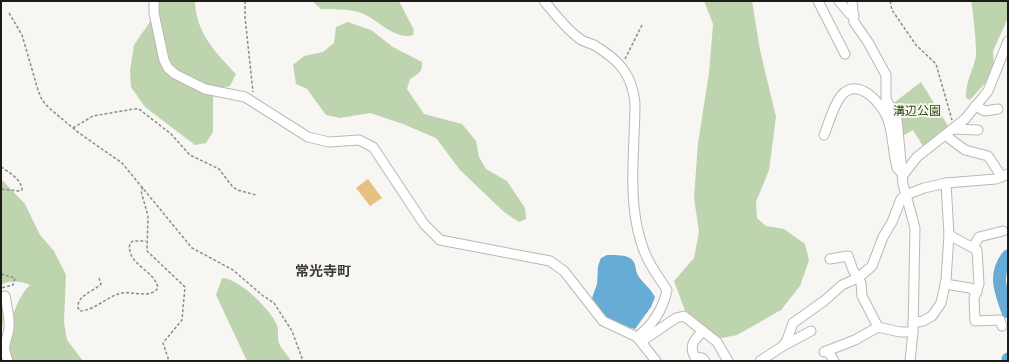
<svg xmlns="http://www.w3.org/2000/svg" width="1009" height="362" font-family="Roboto,'Noto Sans JP',sans-serif">
<style>
.green{fill:#bed4af}
.water{fill:#66acd5}
.lines{fill:none;stroke-linecap:round;stroke-linejoin:round}
.river{stroke:#66acd5;stroke-width:13}
.building{fill:#e5c080}
.street-casing{stroke:#bab8b5;stroke-width:11}
.path{stroke:#8d8c89;stroke-width:1.5;stroke-dasharray:3 2;stroke-linecap:butt}
.street{stroke:#fff;stroke-width:9}
.labels{text-anchor:middle;stroke-width:4;stroke-linejoin:round;paint-order:stroke}
.park-label{font-size:12px;fill:#2a4b09;stroke:#f8f6f2}
.quarter-label{font-size:14px;font-weight:bold;fill:#3c3a38;stroke:#f8f6f2}
</style>
<rect width="100%" height="100%" fill="#f8f6f2"/>
<g class="green">
<path d="M 158,1 L 195,1 C 196,33 215,52 236,74 L 230,86 L 213,90 L 213,132 L 206,143 L 195,145 L 145,107 L 131,87 L 130,71 L 134,45 L 158,10 Z"/>
<path d="M 312,1 L 399,1 L 414,30 L 413,35 C 393,41 377,17 358,12 C 346,9 333,9 321,9 Z"/>
<path d="M 704,1 L 752,1 L 760,50 L 776,117 L 769,170 L 756,202 L 757,218 L 766,226 L 784,229 L 805,244 L 809,260 L 800,286 L 781,310 L 737,335 L 717,339 L 687,316 L 674,281 L 694,258 L 699,232 L 694,198 L 698,143 L 709,73 L 713,24 Z"/>
<path d="M 971,1 L 1007,1 L 1008,18 L 993,51 L 994,66 L 989,79 L 970,100 L 966,98 C 965,83 973,71 976,56 C 977,50 973,8 971,1 Z"/>
<path d="M 348,22 L 371,30 L 393,47 L 422,62 C 423,72 418,74 410,79 L 407,89 L 424,114 L 462,124 L 476,141 L 479,157 L 486,169 L 507,181 L 525,208 L 526,219 L 519,222 L 504,212 L 460,170 L 436,138 L 403,124 L 370,113 L 340,118 L 326,115 L 307,89 L 296,84 L 293,65 L 304,56 L 323,52 L 334,43 L 336,27 Z"/>
<path d="M 921,82 L 948,126 L 938,138 L 924,148 L 913,130 L 901,137 L 891,105 Z"/>
<path d="M 1,179 L 25,204 L 40,235 L 54,251 L 66,275 L 64,322 L 67,340 L 83,361 L 13,361 C 12,356 9,351 8,346 C 8,327 16,298 30,285 C 21,281 10,280 1,285 Z"/>
<path d="M 222,278 C 240,279 270,309 277,325 C 279,331 277,338 279,343 C 281,349 288,355 291,361 L 247,361 L 216,295 Z"/>
<path d="M 1,303 L 5,311 L 1,335 Z"/>
</g>
<path class="water" d="M 607,255 C 616,255 633,254 635,265 C 636,269 636,273 639,277 C 644,284 651,289 655,297 L 651,307 L 635,329 C 613,323 602,321 592,298 L 597,284 L 598,266 L 601,258 Z"/>
<g class="lines">
<g class="river">
<path d="M 1008,256 C 993,275 1001,292 1008,312"/>
<path d="M 1008,361 L 1008,359"/>
</g>
</g>
<path class="building" d="M 368,179 L 382,198 L 370,206 L 356,188 Z"/>
<g class="lines">
<g class="street-casing">
<g id="street">
<path d="M 154,1 L 154,13 L 164,60 L 168,68 L 175,74 L 205,89 L 245,97 L 308,137 L 329,142 L 359,140 L 373,147 L 424,224 L 440,240 L 550,261 L 564,271 L 603,321 L 637,337 L 656,361"/>
<path d="M 544,1 C 555,14 566,29 580,39 C 584,42 590,43 594,45 C 619,60 632,74 635,103 C 635,148 627,198 641,242 C 646,260 657,275 667,290 C 663,309 653,325 637,337"/>
<path d="M 818,1 L 845,54"/>
<path d="M 839,1 L 850,14 L 854,16"/>
<path d="M 852,1 L 854,22 L 868,42 L 886,75 L 886,99 L 897,119 L 903,184 L 915,228 L 913,332 L 910,361"/>
<path d="M 975,106 L 985,111 L 998,109"/>
<path d="M 952,129 L 978,130"/>
<path d="M 824,135 C 829,123 833,106 841,96 C 857,75 883,104 888,120 C 893,134 893,153 897,168 L 901,172"/>
<path d="M 945,135 L 965,150 L 988,156 L 1002,177"/>
<path d="M 903,175 L 917,157 L 965,119 L 988,91 L 1008,41"/>
<path d="M 949,235 L 977,250 L 979,284 L 974,298 L 975,321 L 1000,320 L 1002,326"/>
<path d="M 973,247 L 979,237 L 1003,231"/>
<path d="M 830,259 L 848,256 L 853,270 L 861,283 L 862,296 L 878,327 L 900,332 L 913,332"/>
<path d="M 945,284 L 970,288 L 977,292"/>
<path d="M 5,296 C 7,307 10,317 9,328 C 7,344 1,343 8,361"/>
<path d="M 913,323 L 923,321 L 932,316 L 941,303 L 946,280 L 949,235 L 946,183"/>
<path d="M 703,331 C 695,339 688,346 695,357 L 702,358 L 705,361"/>
<path d="M 642,341 L 676,318 L 684,316 L 717,342 L 728,361"/>
<path d="M 783,346 L 811,331"/>
<path d="M 828,351 L 834,361"/>
<path d="M 824,352 L 855,340 L 878,327"/>
<path d="M 760,361 L 783,346 L 787,340 L 793,323 L 824,301 L 842,285 L 858,278 L 872,266 L 883,237 L 892,222 L 901,199 L 906,195 L 924,188 L 946,183 L 996,179 L 1008,174"/>
</g>
</g>
<g class="path">
<path d="M 245,1 L 245,17 L 253,92"/>
<path d="M 890,1 L 892,10 L 916,45 L 936,64 L 952,120"/>
<path d="M 9,13 L 22,35 L 38,90 L 42,100 L 49,108 L 79,133 L 122,163 L 192,248 L 233,270 L 262,295 L 274,303 L 292,331 L 303,361"/>
<path d="M 625,59 L 642,25"/>
<path d="M 73,128 L 93,116 L 134,109 L 139,109 L 171,134 L 190,155 L 219,169 L 232,186 L 237,190 L 256,195"/>
<path d="M 1,167 C 9,172 22,180 22,190 L 18,191 L 1,189"/>
<path d="M 143,187 L 141,191 L 148,216 L 147,251 L 185,287 L 182,320 L 163,343 L 169,361"/>
<path d="M 1,274 L 15,278 L 13,285 L 1,288"/>
<path d="M 99,278 L 101,284 C 93,292 77,295 78,308 L 80,311 C 96,310 107,296 122,293 C 133,291 150,299 158,288 C 155,270 125,264 130,243 L 133,241 L 146,241"/>
</g>
<use href="#street" class="street"/>
</g>
<g class="labels">
<g class="park-label">
<text x="917" y="115">溝辺公園</text>
</g>
<g class="quarter-label">
<text x="323" y="276">常光寺町</text>
</g>
</g>
<rect width="1009" height="362" fill="none" stroke="#1c1b1a" stroke-width="4"/>
</svg>
